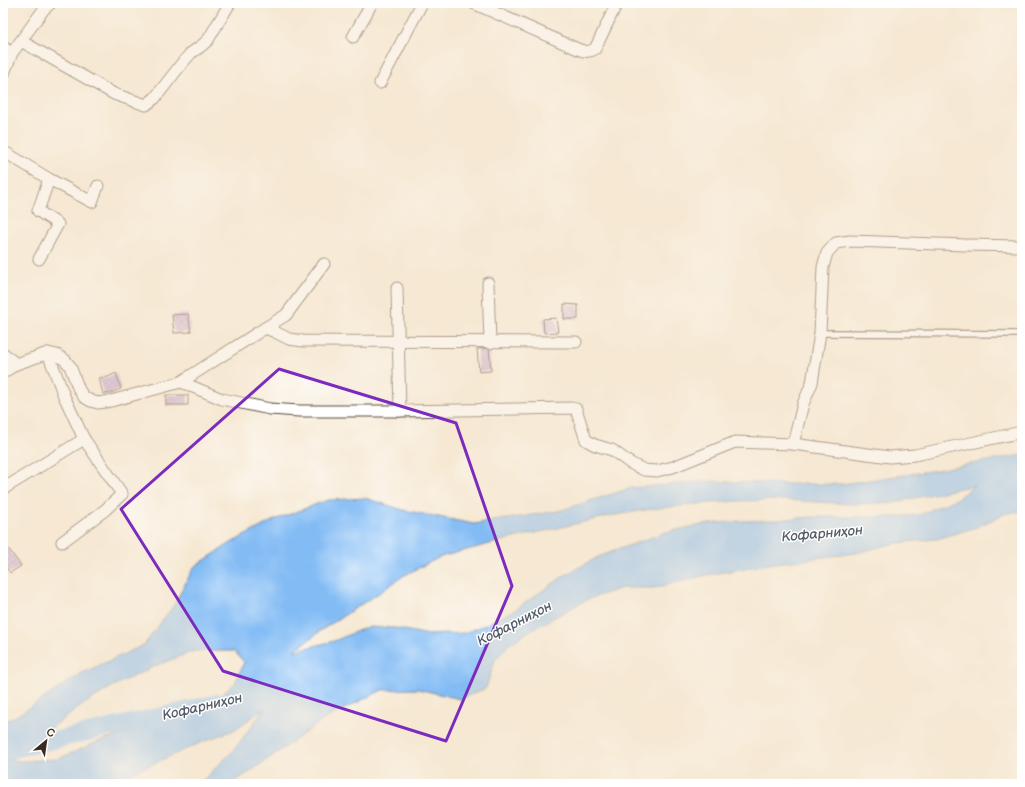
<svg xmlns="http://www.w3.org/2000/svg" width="1025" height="787" font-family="'Balsamiq Sans',sans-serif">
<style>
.water{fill:#83bcf4;stroke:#5f7389;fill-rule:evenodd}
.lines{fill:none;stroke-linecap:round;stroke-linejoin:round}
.river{stroke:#83bcf4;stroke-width:17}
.building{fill:url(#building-cross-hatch)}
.service-casing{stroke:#574639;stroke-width:8}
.minor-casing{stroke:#574639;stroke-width:13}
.service{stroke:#fff;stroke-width:5.5}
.minor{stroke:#fff;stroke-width:11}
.marked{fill:none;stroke:#7b2cbf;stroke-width:3;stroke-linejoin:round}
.labels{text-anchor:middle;stroke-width:3;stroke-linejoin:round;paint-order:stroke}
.water-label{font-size:14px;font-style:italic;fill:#545d69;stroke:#fff}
</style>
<defs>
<pattern id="building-cross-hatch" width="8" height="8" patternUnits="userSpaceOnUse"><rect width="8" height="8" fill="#c3a0d3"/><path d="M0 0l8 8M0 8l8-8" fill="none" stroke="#a083ab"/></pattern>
</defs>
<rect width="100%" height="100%" fill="#fff"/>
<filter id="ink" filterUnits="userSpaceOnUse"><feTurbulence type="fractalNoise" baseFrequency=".025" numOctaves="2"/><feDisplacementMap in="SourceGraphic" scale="8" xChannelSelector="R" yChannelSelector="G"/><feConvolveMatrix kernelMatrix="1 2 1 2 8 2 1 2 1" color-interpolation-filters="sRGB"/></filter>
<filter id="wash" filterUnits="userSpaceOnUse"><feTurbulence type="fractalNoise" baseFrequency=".012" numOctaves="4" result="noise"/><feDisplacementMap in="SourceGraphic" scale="16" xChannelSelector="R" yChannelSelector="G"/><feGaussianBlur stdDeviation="0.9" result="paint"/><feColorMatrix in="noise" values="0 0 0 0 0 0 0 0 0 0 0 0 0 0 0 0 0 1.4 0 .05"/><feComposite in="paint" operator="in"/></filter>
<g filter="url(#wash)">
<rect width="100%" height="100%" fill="#f6e8d2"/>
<path class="water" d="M 1022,455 L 1022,511 L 1004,514 L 977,527 L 936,539 L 896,543 L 856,553 L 775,563 L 707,575 L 654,588 L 622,588 L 586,600 L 531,630 L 508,645 L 495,660 L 486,688 L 460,699 L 418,689 L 382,690 L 326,718 L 254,769 L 231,784 L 199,784 L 234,750 L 265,708 L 234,730 L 207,740 L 121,778 L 102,784 L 3,784 L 3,758 L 21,761 L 58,759 L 97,742 L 176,716 L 217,699 L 235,683 L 240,672 L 244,662 L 234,651 L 194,651 L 155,666 L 115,685 L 84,704 L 29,744 L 3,753 L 3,722 L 18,715 L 82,673 L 144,645 L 174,605 L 194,567 L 231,543 L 274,520 L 328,500 L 365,498 L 403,510 L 474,524 L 558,511 L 631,488 L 711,481 L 788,484 L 842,484 L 930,471 ZM 974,485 L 958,498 L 919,515 L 887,517 L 811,517 L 776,520 L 740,521 L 706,524 L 666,532 L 598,557 L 565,575 L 515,610 L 485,625 L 464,633 L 429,635 L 395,628 L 367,627 L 334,641 L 294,651 L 323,629 L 382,591 L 403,576 L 440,557 L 509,539 L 610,516 L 651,509 L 697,504 L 737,501 L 785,500 L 848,504 L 892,503 Z"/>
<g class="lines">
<path class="river" d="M 3,752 L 220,702"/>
</g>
<g id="blocks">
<g class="building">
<path d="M 564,304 L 578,305 L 578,319 L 564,319 Z"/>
<path d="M 188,314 L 191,332 L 174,333 L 172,315 Z"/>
<path d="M 556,318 L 558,332 L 544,333 L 543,319 Z"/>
<path d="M 489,348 L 491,371 L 479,372 L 477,349 Z"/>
<path d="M 116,373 L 121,389 L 111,393 L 103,394 L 99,378 L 108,377 Z"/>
<rect x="166" y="395" width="22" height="10"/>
<path d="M 8,548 L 21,566 L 10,573 L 3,562 L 3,552 Z"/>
</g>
</g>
</g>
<g filter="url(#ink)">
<use href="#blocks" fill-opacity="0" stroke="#574639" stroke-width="1"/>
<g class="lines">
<g class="service-casing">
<path id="service" d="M 820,333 L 1022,334"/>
</g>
<g class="minor-casing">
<g id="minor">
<path d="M 473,3 L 580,50 C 586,52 589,52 595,49 L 617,3"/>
<path d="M 353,37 L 372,3"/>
<path d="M 21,41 L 114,94 L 146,105 L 155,98 L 183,62 L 191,53 L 200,47 L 208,40 L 230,3"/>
<path d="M 3,47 L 12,53"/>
<path d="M 3,76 L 12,53 L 44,9 L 51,3"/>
<path d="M 380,83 L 422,3"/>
<path d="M 3,151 L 49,179 L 38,211 L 58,224 L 39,259"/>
<path d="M 49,179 L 92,202 L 98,186"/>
<path d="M 488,283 L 490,343"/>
<path d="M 397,288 L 400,411"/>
<path d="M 265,328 L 286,315 L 324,264"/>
<path d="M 3,353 L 16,364"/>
<path d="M 48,353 L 64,396 L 84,439 L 122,494 L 105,510 L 62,542"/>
<path d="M 3,373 L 16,364 L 48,353 L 57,355 L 65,360 L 70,366 L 79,390 L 84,397 L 91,401 L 98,403 L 111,401 L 181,382 L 222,399 L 270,409 L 299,411 L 400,411 L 571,408 L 576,409 L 586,440 L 595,445 L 612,450 L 630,463 L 644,470 L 657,471 L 673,467 L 735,442 L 793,444 L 803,404 L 812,383 L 820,333 L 823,267 L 827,253 L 836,243 L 850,241 L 966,245 L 1022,246"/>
<path d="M 181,382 L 265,328 L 275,332 L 289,339 L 303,341 L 576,342"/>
<path d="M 793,444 L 890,457 L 915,455 L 1022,432"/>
<path d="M 3,489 L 84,439"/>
</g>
</g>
<use href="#service" class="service"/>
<use href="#minor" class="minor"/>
</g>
</g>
<path d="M0 0H1025V787H0ZM 279,369 L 456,423 L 512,586 L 446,741 L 223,671 L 121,509 Z" fill="#f6e8d2" fill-opacity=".55" fill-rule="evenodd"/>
<path class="marked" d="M 279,369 L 456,423 L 512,586 L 446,741 L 223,671 L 121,509 Z"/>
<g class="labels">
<g class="water-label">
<text transform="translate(822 533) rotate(-5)" y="5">Кофарниҳон</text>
<text transform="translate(514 623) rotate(-27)" y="5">Кофарниҳон</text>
<text transform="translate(202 706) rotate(-13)" y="5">Кофарниҳон</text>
</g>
</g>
<rect width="1025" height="787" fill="none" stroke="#fff" stroke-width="16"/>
<g transform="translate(46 741) rotate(29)" stroke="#ffffff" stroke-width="3" paint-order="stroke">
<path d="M0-3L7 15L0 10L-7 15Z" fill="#3b2a1e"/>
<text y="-6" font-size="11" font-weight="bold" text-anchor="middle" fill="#3b2a1e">С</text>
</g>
</svg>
